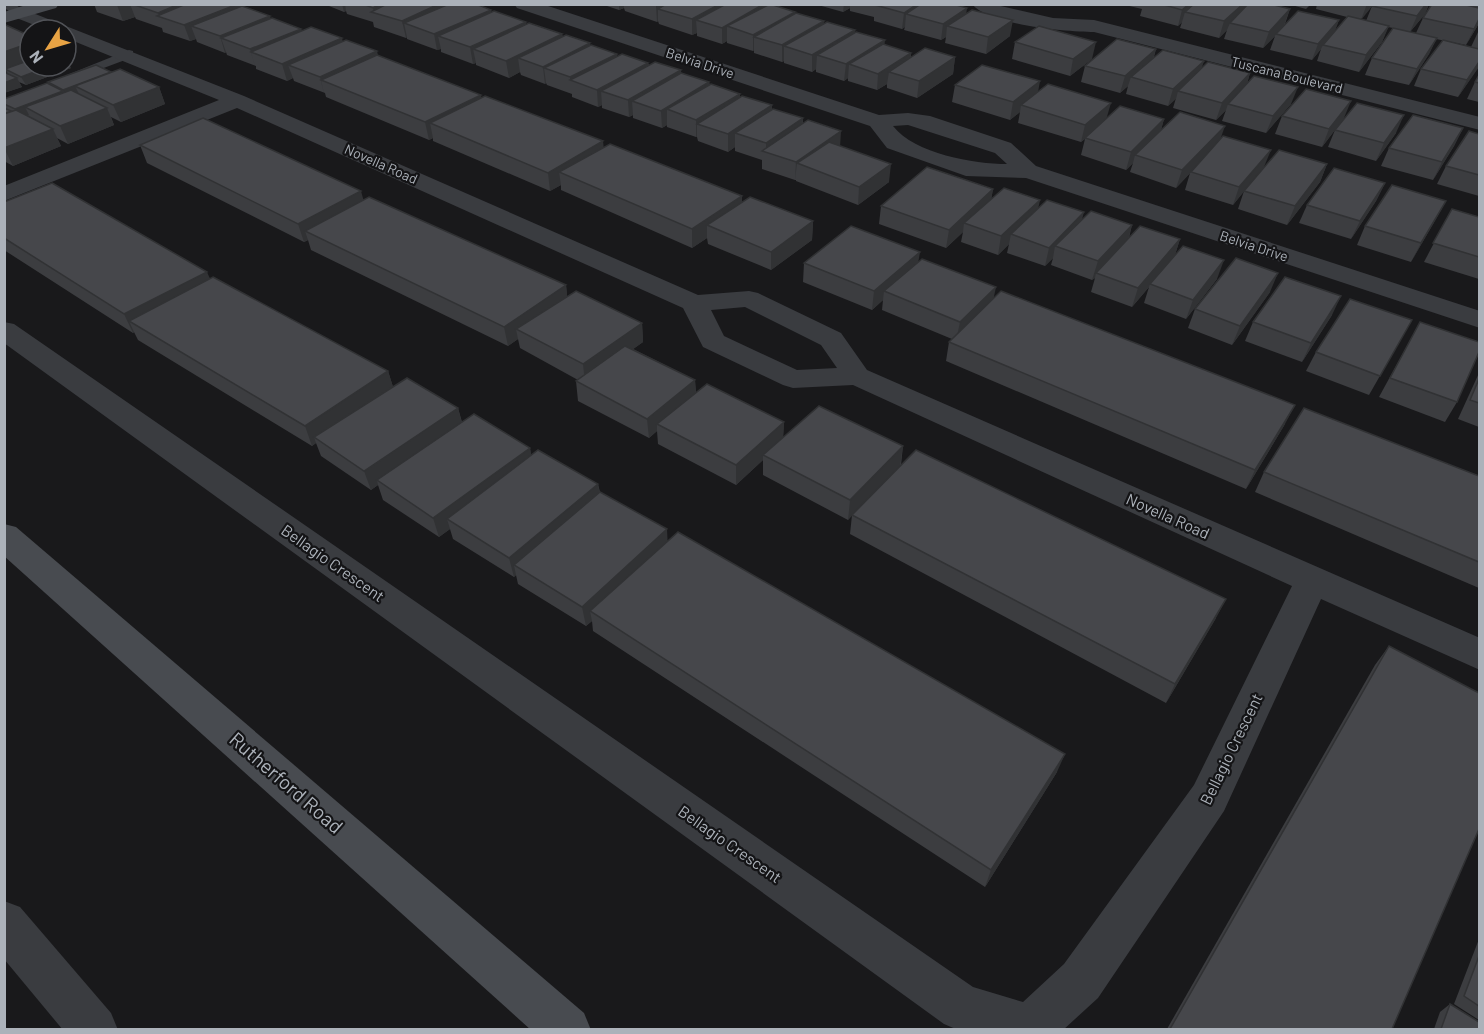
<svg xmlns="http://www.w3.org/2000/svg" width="1484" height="1034" font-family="Barlow,sans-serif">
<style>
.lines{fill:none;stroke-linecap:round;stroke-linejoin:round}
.lane{fill:#3a3c40;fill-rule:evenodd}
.street{fill:#3a3c40;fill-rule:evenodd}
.secondary{fill:#484b50;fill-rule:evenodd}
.wall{fill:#3c3d40;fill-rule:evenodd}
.shaded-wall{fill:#313234}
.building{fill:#46474b;stroke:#313234;stroke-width:1.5}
.labels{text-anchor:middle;stroke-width:4.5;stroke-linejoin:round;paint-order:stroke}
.far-street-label{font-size:14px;fill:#acb2ba;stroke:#141416}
.street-label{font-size:16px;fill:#acb2ba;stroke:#141416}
.near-street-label{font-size:20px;fill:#acb2ba;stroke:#141416}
</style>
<rect width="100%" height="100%" fill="#19191b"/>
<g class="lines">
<g class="lane">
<path d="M 4,4 L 15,4 L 26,13 L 16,15 L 4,8 Z"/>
<path d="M 129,50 L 133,51 L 133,57 L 77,78 L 73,79 L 67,75 Z"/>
</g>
<g class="street">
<path d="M 514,4 L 542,4 L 879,115 L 908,113 L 930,116 L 1011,143 L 1036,166 L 1480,311 L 1480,328 L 1026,178 L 966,176 L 887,148 L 870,126 L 517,8 ZM 908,125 L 995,153 L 1007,164 C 974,164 915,154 893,126 Z"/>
<path d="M 972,4 L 992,4 L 1053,18 L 1094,20 L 1480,117 L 1480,130 L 1094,32 C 1068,32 988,25 972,4 Z"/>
<path d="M 1459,4 L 1480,4 L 1480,12 L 1462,8 Z"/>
<path d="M 20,8 L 244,96 L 698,295 L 749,291 L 758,293 L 841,333 L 867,370 L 1480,638 L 1480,670 L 1321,599 L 1224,811 L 1098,998 L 1063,1030 L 958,1030 L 944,1024 L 4,343 L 4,322 L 14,324 L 973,987 L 1023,1002 L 1064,964 L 1194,785 L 1292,586 L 853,385 L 793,388 L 783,385 L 703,347 L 683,308 L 237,108 L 4,201 L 4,186 L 219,100 L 66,38 L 66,30 L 47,30 L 14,17 L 11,13 ZM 745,307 L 821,345 L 837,368 L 797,370 L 724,336 L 711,310 Z"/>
<path d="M 4,901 L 20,907 L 111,1013 L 118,1030 L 63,1030 L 4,959 Z"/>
</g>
<g class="secondary">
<path d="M 29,4 L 59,4 L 56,8 L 4,23 L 4,12 Z"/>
<path d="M 4,524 L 16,527 L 584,1013 L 591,1030 L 531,1030 L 4,556 Z"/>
</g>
</g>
<g class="wall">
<path d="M 94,4 L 241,4 L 242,6 L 302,31 L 343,42 L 481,98 L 603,141 L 603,147 L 742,202 L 813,221 L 812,240 L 771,270 L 708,244 L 707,238 L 692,248 L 561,190 L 561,185 L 550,191 L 433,141 L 433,138 L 429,140 L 326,97 L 325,93 L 294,81 L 293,78 L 287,81 L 256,69 L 256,66 L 227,55 L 226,52 L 225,53 L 197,42 L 196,39 L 190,41 L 163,32 L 162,28 L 136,19 L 135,17 L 123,21 L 97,12 Z"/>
<path d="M 324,4 L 476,4 L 491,12 L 526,22 L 526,25 L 562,34 L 563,37 L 590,43 L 590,46 L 617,56 L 648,63 L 649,65 L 682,73 L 709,82 L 710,85 L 740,97 L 772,105 L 772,109 L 803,118 L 803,124 L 840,146 L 889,182 L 858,205 L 796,181 L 796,180 L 795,180 L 762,169 L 762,160 L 735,151 L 735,147 L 728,152 L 698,141 L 697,137 L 696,137 L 667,127 L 667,125 L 662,128 L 633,118 L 633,115 L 629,117 L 602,108 L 602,105 L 598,107 L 572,97 L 572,94 L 547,85 L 546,83 L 545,84 L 521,75 L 520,72 L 509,78 L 476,65 L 476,63 L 473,64 L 441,52 L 441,49 L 437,50 L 407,39 L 407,37 L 406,38 L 374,27 L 373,22 L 347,14 L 346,11 L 344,12 Z"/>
<path d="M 601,4 L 765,4 L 765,7 L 795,12 L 795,14 L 824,24 L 855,30 L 854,33 L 884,45 L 911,53 L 911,57 L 955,57 L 953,74 L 917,98 L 887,88 L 887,84 L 877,90 L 848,81 L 848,78 L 844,81 L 816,72 L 816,69 L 812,72 L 784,63 L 784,61 L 782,62 L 754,53 L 754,50 L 753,51 L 727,43 L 727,41 L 722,44 L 697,36 L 697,33 L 692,35 L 659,24 L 658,21 L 657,22 L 625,11 L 624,8 L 619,10 Z"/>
<path d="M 953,4 L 966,14 L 1010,36 L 986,54 L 945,43 L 946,37 L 941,40 L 904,30 L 905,27 L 902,29 L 874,21 L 874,17 L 850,11 L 850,8 L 843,12 L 818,5 Z"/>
<path d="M 1121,4 L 1270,4 L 1290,9 L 1285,24 L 1339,20 L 1334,32 L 1347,17 L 1316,9 L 1317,4 L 1429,4 L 1425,14 L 1410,32 L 1416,33 L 1423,18 L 1478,25 L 1466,45 L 1436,39 L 1429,54 L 1409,85 L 1365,75 L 1372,58 L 1393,28 L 1388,27 L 1382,42 L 1359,72 L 1317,61 L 1321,49 L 1312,60 L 1270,50 L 1275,36 L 1263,48 L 1224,39 L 1227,30 L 1219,38 L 1180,28 L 1182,22 L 1178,26 L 1140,16 L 1142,9 ZM 1372,6 L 1366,21 L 1361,19 Z"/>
<path d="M 1288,4 L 1311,4 L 1306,9 Z"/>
<path d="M 4,25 L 30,66 L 71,68 L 26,85 L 19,82 L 22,87 L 4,93 L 4,72 L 8,74 L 6,71 L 4,71 Z"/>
<path d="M 1479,30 L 1479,49 L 1471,47 Z"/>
<path d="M 1015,42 L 1092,59 L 1070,76 L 1012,59 Z"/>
<path d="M 1156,49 L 1154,57 L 1202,68 L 1250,73 L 1247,84 L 1291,104 L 1266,133 L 1222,121 L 1226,110 L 1216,120 L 1173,108 L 1176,98 L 1168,106 L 1126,94 L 1128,86 L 1120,93 L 1081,82 L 1085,66 Z"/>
<path d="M 1479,66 L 1458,97 L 1414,86 L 1421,69 Z"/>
<path d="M 111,72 L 159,87 L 165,104 L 121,122 L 111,117 L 114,125 L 68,144 L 57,138 L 61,146 L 13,166 L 4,161 L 4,99 L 49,84 L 48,82 Z"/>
<path d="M 1479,75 L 1479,102 L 1467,99 L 1475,82 Z"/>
<path d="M 955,85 L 1038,92 L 1107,118 L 1164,119 L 1161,130 L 1221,138 L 1264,167 L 1327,164 L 1320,182 L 1287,225 L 1238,209 L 1244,191 L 1233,205 L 1185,190 L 1190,173 L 1176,188 L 1130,172 L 1133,163 L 1126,170 L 1081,155 L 1085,139 L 1081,142 L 1018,123 L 1020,112 L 1010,120 L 952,102 Z"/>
<path d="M 1282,116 L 1344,118 L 1322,147 L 1275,134 Z"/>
<path d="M 1463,128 L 1454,146 L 1433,180 L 1381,166 L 1389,148 Z"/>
<path d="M 1335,130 L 1396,133 L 1376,161 L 1328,147 Z"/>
<path d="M 1479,134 L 1479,196 L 1437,184 L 1446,166 Z"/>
<path d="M 140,145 L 364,200 L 566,285 L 567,296 L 642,323 L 643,342 L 633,349 L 695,380 L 696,393 L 784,422 L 783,437 L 903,446 L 901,465 L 1216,618 L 1166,703 L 850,534 L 852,515 L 848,520 L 763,475 L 763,460 L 736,485 L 658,444 L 657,431 L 649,438 L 578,401 L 576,381 L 578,380 L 520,348 L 518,339 L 508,346 L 311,250 L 308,240 L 304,242 L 147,163 Z"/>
<path d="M 1385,183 L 1376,201 L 1351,239 L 1299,223 L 1307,205 Z"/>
<path d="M 993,189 L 991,200 L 1038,209 L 1082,220 L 1132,225 L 1129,238 L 1180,239 L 1175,255 L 1217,279 L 1186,319 L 1144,303 L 1149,287 L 1132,307 L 1091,292 L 1095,278 L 1092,280 L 1051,265 L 1053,258 L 1045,266 L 1007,253 L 1009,244 L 998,255 L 961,242 L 963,232 L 946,248 L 879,224 L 881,206 Z"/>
<path d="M 1446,201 L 1411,262 L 1357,245 L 1365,226 Z"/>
<path d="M 4,202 L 210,278 L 388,371 L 393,387 L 458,408 L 462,422 L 530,448 L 531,455 L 598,484 L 600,492 L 668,541 L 1057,772 L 985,887 L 593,631 L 592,621 L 586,626 L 518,584 L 516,575 L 514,577 L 453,539 L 450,529 L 439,537 L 383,500 L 378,485 L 371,490 L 321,456 L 316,443 L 312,446 L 138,340 L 134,332 L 133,333 L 4,250 Z"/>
<path d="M 1452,209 L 1479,217 L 1479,279 L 1424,262 Z"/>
<path d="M 918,262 L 994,298 L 1285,424 L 1246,489 L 946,361 L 949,342 L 952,339 L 882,310 L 883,300 L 872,310 L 803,282 L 804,263 Z"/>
<path d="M 1270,292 L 1232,345 L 1188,328 L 1195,309 Z"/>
<path d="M 1332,315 L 1302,362 L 1245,341 L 1253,322 Z"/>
<path d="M 1420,322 L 1457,402 L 1445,422 L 1379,397 Z"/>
<path d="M 1401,339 L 1369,395 L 1306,371 L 1316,352 Z"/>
<path d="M 1479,373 L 1479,427 L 1458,419 Z"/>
<path d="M 1264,472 L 1479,476 L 1479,588 L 1255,492 Z"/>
<path d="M 1389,646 L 1392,1029 L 1167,1029 L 1375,665 Z"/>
<path d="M 1479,939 L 1479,1020 L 1454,1004 Z"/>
<path d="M 1450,1004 L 1479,1029 L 1434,1029 L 1440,1012 Z"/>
</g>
<g class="shaded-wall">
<path d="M 119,4 L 130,4 L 135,17 L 123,21 L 117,5 Z"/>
<path d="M 179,4 L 214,4 L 159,16 L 158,13 Z"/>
<path d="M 238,4 L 241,4 L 246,19 L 191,26 L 196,39 L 190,41 L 184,25 Z"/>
<path d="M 342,4 L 345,4 L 346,11 L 344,12 Z"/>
<path d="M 380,4 L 414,4 L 374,13 L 373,8 Z"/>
<path d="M 439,4 L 459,4 L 404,23 L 407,37 L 406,38 L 402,21 Z"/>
<path d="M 619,4 L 624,4 L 624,8 L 619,10 Z"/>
<path d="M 659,4 L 692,4 L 658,9 L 658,21 L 657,22 L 656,6 Z"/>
<path d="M 720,4 L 741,4 L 696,20 L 697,33 L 692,35 L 692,19 Z"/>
<path d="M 765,4 L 765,20 L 727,26 L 727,41 L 722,44 L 722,28 Z"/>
<path d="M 844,4 L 850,4 L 850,8 L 843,12 Z"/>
<path d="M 917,4 L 934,4 L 906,14 L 905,27 L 902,29 L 904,13 Z"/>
<path d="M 1189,4 L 1203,4 L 1185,12 L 1182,22 L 1178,26 L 1182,10 Z"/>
<path d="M 1243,4 L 1249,4 L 1230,23 L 1227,30 L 1219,38 L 1224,21 Z"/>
<path d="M 1367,4 L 1374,4 L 1361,20 Z"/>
<path d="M 1426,4 L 1429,4 L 1425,14 L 1410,32 L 1417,16 Z"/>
<path d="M 967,8 L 965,24 L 947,26 L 946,37 L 941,40 L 943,24 Z"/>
<path d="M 1290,9 L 1284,25 L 1276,34 L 1275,36 L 1263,48 L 1269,32 Z"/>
<path d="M 491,10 L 493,26 L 438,36 L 441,49 L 437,50 L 434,34 Z"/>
<path d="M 795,12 L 795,28 L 754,37 L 754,50 L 753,51 L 753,35 Z"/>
<path d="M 270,16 L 275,32 L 221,38 L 226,52 L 225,53 L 220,36 Z"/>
<path d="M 1479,19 L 1478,25 L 1466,45 Z"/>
<path d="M 1013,20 L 1010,36 L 986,54 L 988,37 Z"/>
<path d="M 1339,20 L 1333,37 L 1323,45 L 1321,49 L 1312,60 L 1318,44 Z"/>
<path d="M 824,21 L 823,37 L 784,46 L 784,61 L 782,62 L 782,45 Z"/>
<path d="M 526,22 L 528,38 L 473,49 L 476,63 L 473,64 L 470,47 Z"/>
<path d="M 1389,26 L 1382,42 L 1359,72 L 1366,55 Z"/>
<path d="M 301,29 L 306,45 L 251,52 L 255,66 L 250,49 Z"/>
<path d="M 855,30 L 853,46 L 817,55 L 816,69 L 812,72 L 812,55 Z"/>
<path d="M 562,34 L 564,51 L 518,58 L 520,72 L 509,78 L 506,61 Z"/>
<path d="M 342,38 L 346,55 L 288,65 L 293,78 L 287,81 L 282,64 Z"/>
<path d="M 1437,38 L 1429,54 L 1409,85 L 1417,69 Z"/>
<path d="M 885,40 L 883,57 L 849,64 L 848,78 L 844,81 L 846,64 Z"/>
<path d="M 1096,42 L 1092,59 L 1070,76 L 1073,59 Z"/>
<path d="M 30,43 L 30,62 L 5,69 L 6,71 L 4,71 L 4,52 Z"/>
<path d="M 590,43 L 592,60 L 544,68 L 546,83 L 545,84 L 543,67 Z"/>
<path d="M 1156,49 L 1151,65 L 1131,77 L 1128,86 L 1120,93 L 1125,76 Z"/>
<path d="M 377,51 L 381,68 L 321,80 L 324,94 L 320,77 Z"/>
<path d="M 911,53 L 909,70 L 889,72 L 887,84 L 877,90 L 878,74 Z"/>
<path d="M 617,54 L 618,71 L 570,80 L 570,77 Z"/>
<path d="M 955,57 L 953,74 L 917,98 L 919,81 Z"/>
<path d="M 66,60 L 67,60 L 71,68 L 26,85 L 21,77 L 50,66 L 66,66 Z"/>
<path d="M 1204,61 L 1199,77 L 1178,91 L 1176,99 L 1168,106 L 1173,89 Z"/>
<path d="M 1479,62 L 1479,67 L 1458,97 L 1467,80 Z"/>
<path d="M 648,63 L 650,79 L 601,91 L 602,105 L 598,107 L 597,90 Z"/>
<path d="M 681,70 L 682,87 L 632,101 L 633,115 L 629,117 L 628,100 Z"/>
<path d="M 111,72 L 75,86 L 79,94 L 67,99 L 63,90 Z"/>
<path d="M 1250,73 L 1245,90 L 1228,104 L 1226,110 L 1216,120 L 1222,103 Z"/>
<path d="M 17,78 L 22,87 L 4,93 L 4,83 Z"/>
<path d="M 1040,81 L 1037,98 L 1021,105 L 1020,112 L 1010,120 L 1013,102 Z"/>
<path d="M 709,82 L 710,99 L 667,109 L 667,125 L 662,128 L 661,111 Z"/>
<path d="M 159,87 L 165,104 L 121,122 L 113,105 Z"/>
<path d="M 1298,87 L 1291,104 L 1266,133 L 1273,116 Z"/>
<path d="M 63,91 L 67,100 L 25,107 L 29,115 L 19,118 L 15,109 Z"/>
<path d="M 740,94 L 740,111 L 697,124 L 697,137 L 696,137 L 696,120 Z"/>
<path d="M 481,95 L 484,112 L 430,123 L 433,138 L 429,140 L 425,122 Z"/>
<path d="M 1351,101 L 1344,118 L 1322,147 L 1329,129 Z"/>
<path d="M 1111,103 L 1106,120 L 1081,142 L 1085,125 Z"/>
<path d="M 772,105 L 772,123 L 735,133 L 735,147 L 728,152 L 728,134 Z"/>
<path d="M 107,108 L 114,125 L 68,144 L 60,126 Z"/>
<path d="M 1404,115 L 1396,133 L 1376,161 L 1384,143 Z"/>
<path d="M 803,118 L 802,136 L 766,152 L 766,143 Z"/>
<path d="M 1164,119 L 1159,137 L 1135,155 L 1133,163 L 1126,170 L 1131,152 Z"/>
<path d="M 1225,126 L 1219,143 L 1176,188 L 1182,170 Z"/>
<path d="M 1463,128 L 1454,146 L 1433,180 L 1442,162 Z"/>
<path d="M 53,129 L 61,146 L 13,166 L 4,148 Z"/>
<path d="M 841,131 L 840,148 L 797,163 L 795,180 L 796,162 Z"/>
<path d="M 603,141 L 605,159 L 559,172 L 561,185 L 550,191 L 548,173 Z"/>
<path d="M 1271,150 L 1264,167 L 1233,205 L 1239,187 Z"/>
<path d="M 891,164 L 889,182 L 858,205 L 859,187 Z"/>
<path d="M 1327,164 L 1320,182 L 1287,225 L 1295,206 Z"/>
<path d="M 1385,183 L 1376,201 L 1351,239 L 1360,221 Z"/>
<path d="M 993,189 L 990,207 L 964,223 L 963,232 L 946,248 L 949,230 Z"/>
<path d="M 361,191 L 366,209 L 305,231 L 308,240 L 304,242 L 298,224 Z"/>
<path d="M 742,196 L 742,215 L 707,225 L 707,238 L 692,248 L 692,229 Z"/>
<path d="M 1040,200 L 1036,219 L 1011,234 L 1009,244 L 998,255 L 1001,236 Z"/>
<path d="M 1446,201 L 1436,219 L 1411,262 L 1421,243 Z"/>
<path d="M 1084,212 L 1079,231 L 1055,246 L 1053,258 L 1045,266 L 1049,248 Z"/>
<path d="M 813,221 L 812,240 L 771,270 L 771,252 Z"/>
<path d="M 1132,225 L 1127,243 L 1096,273 L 1095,278 L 1092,280 L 1098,261 Z"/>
<path d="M 1180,239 L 1174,258 L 1150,284 L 1149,287 L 1132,307 L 1138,288 Z"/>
<path d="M 920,252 L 917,270 L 884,291 L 883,300 L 872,310 L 874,291 Z"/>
<path d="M 1224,260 L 1217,279 L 1186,319 L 1193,300 Z"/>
<path d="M 207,272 L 215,290 L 129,321 L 134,332 L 133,333 L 124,314 Z"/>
<path d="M 1278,273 L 1270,292 L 1232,345 L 1240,326 Z"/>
<path d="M 566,285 L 568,304 L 516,329 L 518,339 L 508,346 L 504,327 Z"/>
<path d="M 996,287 L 992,306 L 956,341 L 960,322 Z"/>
<path d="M 1341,296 L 1332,315 L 1302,362 L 1311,343 Z"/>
<path d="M 642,323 L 643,342 L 585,384 L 583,364 Z"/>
<path d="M 388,371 L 394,390 L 314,437 L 316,443 L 312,446 L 305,426 Z"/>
<path d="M 695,380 L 696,400 L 657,424 L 657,431 L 649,438 L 647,419 Z"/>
<path d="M 1295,405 L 1285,424 L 1246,489 L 1255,470 Z"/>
<path d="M 458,408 L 463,428 L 377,480 L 378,485 L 371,490 L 364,471 Z"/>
<path d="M 784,422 L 783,441 L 763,455 L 763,460 L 736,485 L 736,465 Z"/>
<path d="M 903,446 L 900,466 L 848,520 L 850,500 Z"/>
<path d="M 530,448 L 533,467 L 447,519 L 450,529 L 439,537 L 433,518 Z"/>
<path d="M 598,484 L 601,503 L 514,565 L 516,575 L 514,577 L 509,558 Z"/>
<path d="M 667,529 L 668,549 L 590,611 L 592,621 L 586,626 L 582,607 Z"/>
<path d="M 1226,599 L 1216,618 L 1166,703 L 1175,684 Z"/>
<path d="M 1065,754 L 1057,772 L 985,887 L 991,870 Z"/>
</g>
<g class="building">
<path d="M 132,4 L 179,4 L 158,13 Z"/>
<path d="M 186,4 L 238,4 L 184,25 L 157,16 Z"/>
<path d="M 363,4 L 380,4 L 373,8 Z"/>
<path d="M 387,4 L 439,4 L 402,21 L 371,12 Z"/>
<path d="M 449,4 L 476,4 L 491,10 L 434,34 L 404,23 Z"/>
<path d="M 666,4 L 720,4 L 692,19 L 658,9 Z"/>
<path d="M 726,4 L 764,4 L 722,28 L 696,20 Z"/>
<path d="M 770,4 L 795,12 L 753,35 L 727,26 Z"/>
<path d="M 877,4 L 917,4 L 904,13 L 875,5 Z"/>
<path d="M 921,4 L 953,4 L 967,8 L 943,24 L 906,14 Z"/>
<path d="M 1161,4 L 1189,4 L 1182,10 Z"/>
<path d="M 1194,4 L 1243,4 L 1224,21 L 1185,12 Z"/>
<path d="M 1248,4 L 1270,4 L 1290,9 L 1269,32 L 1230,23 Z"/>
<path d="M 1374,4 L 1426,4 L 1417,16 L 1372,6 Z"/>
<path d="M 1432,4 L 1462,4 L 1479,8 L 1479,19 L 1474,29 L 1423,18 Z"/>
<path d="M 242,6 L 270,16 L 220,36 L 191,26 Z"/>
<path d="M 972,10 L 1013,20 L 988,37 L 947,26 Z"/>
<path d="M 494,11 L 526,22 L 470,47 L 438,36 Z"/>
<path d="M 1298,11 L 1339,20 L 1318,44 L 1276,34 Z"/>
<path d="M 796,13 L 824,21 L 782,45 L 754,37 Z"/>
<path d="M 1348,16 L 1389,26 L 1366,55 L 1323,45 Z"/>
<path d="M 272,18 L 301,29 L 250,49 L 221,38 Z"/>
<path d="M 827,22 L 855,30 L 812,55 L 784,46 Z"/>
<path d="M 529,23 L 562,34 L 506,61 L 473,49 Z"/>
<path d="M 4,25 L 6,25 L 30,36 L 30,43 L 4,52 Z"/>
<path d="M 1039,26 L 1096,42 L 1073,59 L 1015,42 Z"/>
<path d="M 311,27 L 342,38 L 282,64 L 251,52 Z"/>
<path d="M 1393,28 L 1437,38 L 1417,69 L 1372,58 Z"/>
<path d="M 856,32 L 885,40 L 846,64 L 817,55 Z"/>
<path d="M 566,35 L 590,43 L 543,67 L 518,58 Z"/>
<path d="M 1117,39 L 1156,49 L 1125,76 L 1085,66 Z"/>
<path d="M 346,40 L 377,51 L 320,77 L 288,65 Z"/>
<path d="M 1443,40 L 1479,49 L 1479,62 L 1467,80 L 1421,69 Z"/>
<path d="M 883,44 L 911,53 L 878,74 L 849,64 Z"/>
<path d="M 591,45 L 617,54 L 570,77 L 544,68 Z"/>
<path d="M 925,48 L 955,57 L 919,81 L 889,72 Z"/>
<path d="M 1163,50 L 1204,61 L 1173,89 L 1131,77 Z"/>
<path d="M 622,54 L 648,63 L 597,90 L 570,80 Z"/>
<path d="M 377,55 L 481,95 L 425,122 L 321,80 Z"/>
<path d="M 30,60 L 30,66 L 50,66 L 21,77 L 5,69 Z"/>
<path d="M 655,62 L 681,70 L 628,100 L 601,91 Z"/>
<path d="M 1208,62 L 1250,73 L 1222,103 L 1178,91 Z"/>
<path d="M 96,65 L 111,72 L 63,90 L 48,82 Z"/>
<path d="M 982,65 L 1040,81 L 1013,102 L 955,85 Z"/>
<path d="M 120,69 L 159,87 L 113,105 L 75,86 Z"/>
<path d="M 4,72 L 17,78 L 4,83 Z"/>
<path d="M 681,73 L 709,82 L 661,111 L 632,101 Z"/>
<path d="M 1479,75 L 1479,83 L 1475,82 Z"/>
<path d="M 1254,76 L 1298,87 L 1273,116 L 1228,104 Z"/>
<path d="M 47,83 L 63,91 L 15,109 L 4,104 L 4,99 Z"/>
<path d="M 711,84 L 740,94 L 696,120 L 667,109 Z"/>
<path d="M 1048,84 L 1111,103 L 1085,125 L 1021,105 Z"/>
<path d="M 1306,89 L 1351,101 L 1329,129 L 1282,116 Z"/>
<path d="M 71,90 L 107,108 L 60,126 L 25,107 Z"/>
<path d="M 485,96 L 603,141 L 548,173 L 430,123 Z"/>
<path d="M 742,96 L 772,105 L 728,134 L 697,124 Z"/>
<path d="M 1357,103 L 1404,115 L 1384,143 L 1335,130 Z"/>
<path d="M 1120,106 L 1164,119 L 1131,152 L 1085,138 Z"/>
<path d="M 4,108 L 11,111 L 4,114 Z"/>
<path d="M 773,109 L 803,118 L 766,143 L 735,133 Z"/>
<path d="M 16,110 L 53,129 L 4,148 L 4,114 Z"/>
<path d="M 1180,112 L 1225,126 L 1182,170 L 1135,155 Z"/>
<path d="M 1413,115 L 1463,128 L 1442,162 L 1389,148 Z"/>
<path d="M 203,118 L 361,191 L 298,224 L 140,145 Z"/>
<path d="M 808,120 L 841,131 L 796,162 L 762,151 Z"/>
<path d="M 1469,131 L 1479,134 L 1479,175 L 1446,166 Z"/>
<path d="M 1223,136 L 1271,150 L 1239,187 L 1191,172 Z"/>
<path d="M 829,142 L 891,164 L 859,187 L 797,163 Z"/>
<path d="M 610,144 L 742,196 L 692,229 L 559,172 Z"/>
<path d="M 1279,150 L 1327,164 L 1295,206 L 1244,191 Z"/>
<path d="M 927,167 L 993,189 L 949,230 L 881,206 Z"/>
<path d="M 1334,168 L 1385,183 L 1360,221 L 1307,205 Z"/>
<path d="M 52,183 L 207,272 L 124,314 L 4,238 L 4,202 Z"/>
<path d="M 1392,185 L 1446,201 L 1421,243 L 1365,226 Z"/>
<path d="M 1004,188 L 1040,200 L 1001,236 L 964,223 Z"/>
<path d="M 369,197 L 566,285 L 504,327 L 305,231 Z"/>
<path d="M 750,197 L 813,221 L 771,252 L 707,225 Z"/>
<path d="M 1047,200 L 1084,212 L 1049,248 L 1011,234 Z"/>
<path d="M 1452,209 L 1479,217 L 1479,257 L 1433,243 Z"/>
<path d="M 1091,211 L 1132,225 L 1098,261 L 1055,246 Z"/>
<path d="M 851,226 L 920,252 L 874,291 L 804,263 Z"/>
<path d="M 1140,226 L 1180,239 L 1138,288 L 1096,273 Z"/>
<path d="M 1183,246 L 1224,260 L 1193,300 L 1150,284 Z"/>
<path d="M 1236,258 L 1278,273 L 1240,326 L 1195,309 Z"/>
<path d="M 922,259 L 996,287 L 960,322 L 884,291 Z"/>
<path d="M 213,277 L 388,371 L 305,426 L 129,321 Z"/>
<path d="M 1285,277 L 1341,296 L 1311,343 L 1253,322 Z"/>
<path d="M 576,291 L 642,323 L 583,364 L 516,329 Z"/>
<path d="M 1001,291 L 1295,405 L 1255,470 L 949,342 Z"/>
<path d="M 1350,299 L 1412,320 L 1380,376 L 1316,352 Z"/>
<path d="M 1420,322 L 1479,342 L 1479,352 L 1457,402 L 1390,378 Z"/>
<path d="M 625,346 L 695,380 L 647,419 L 576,381 Z"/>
<path d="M 407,378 L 458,408 L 364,471 L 314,437 Z"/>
<path d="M 1479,379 L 1479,403 L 1470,400 Z"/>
<path d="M 707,384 L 784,422 L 736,465 L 657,424 Z"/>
<path d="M 819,406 L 903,446 L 850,500 L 763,455 Z"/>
<path d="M 1304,408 L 1479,476 L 1479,562 L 1264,472 Z"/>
<path d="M 474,414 L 530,448 L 433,518 L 377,480 Z"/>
<path d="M 538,450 L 598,484 L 509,558 L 447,519 Z"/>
<path d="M 916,450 L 1226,599 L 1175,684 L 852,515 Z"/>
<path d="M 600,492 L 667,529 L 582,607 L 514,565 Z"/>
<path d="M 678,532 L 1065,754 L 991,870 L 590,611 Z"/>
<path d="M 1389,646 L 1479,693 L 1479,829 L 1392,1029 L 1170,1029 Z"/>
<path d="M 1479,956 L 1479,1006 L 1464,996 Z"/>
<path d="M 1450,1004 L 1479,1022 L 1479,1029 L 1441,1029 Z"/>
</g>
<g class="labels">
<g class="far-street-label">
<text transform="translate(700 63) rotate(18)" y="5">Belvia Drive</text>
<text transform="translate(1287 75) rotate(14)" y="5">Tuscana Boulevard</text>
<text transform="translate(381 164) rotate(24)" y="5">Novella Road</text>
<text transform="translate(1254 246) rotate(18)" y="5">Belvia Drive</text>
</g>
<g class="street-label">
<text transform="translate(1168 516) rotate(24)" y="6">Novella Road</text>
<text transform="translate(333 563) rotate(35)" y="6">Bellagio Crescent</text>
<text transform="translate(1231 749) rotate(-64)" y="6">Bellagio Crescent</text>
<text transform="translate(730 844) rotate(35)" y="6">Bellagio Crescent</text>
</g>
<g class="near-street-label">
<text transform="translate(286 783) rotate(41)" y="7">Rutherford Road</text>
</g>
</g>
<rect width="1484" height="1034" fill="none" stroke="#acb2ba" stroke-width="12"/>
<g transform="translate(48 48) rotate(233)"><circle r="28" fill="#141416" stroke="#515358" stroke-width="1.5"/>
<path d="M0-4.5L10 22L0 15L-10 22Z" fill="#e8a344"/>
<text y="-9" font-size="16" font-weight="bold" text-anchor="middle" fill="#acb2ba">N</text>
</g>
</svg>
